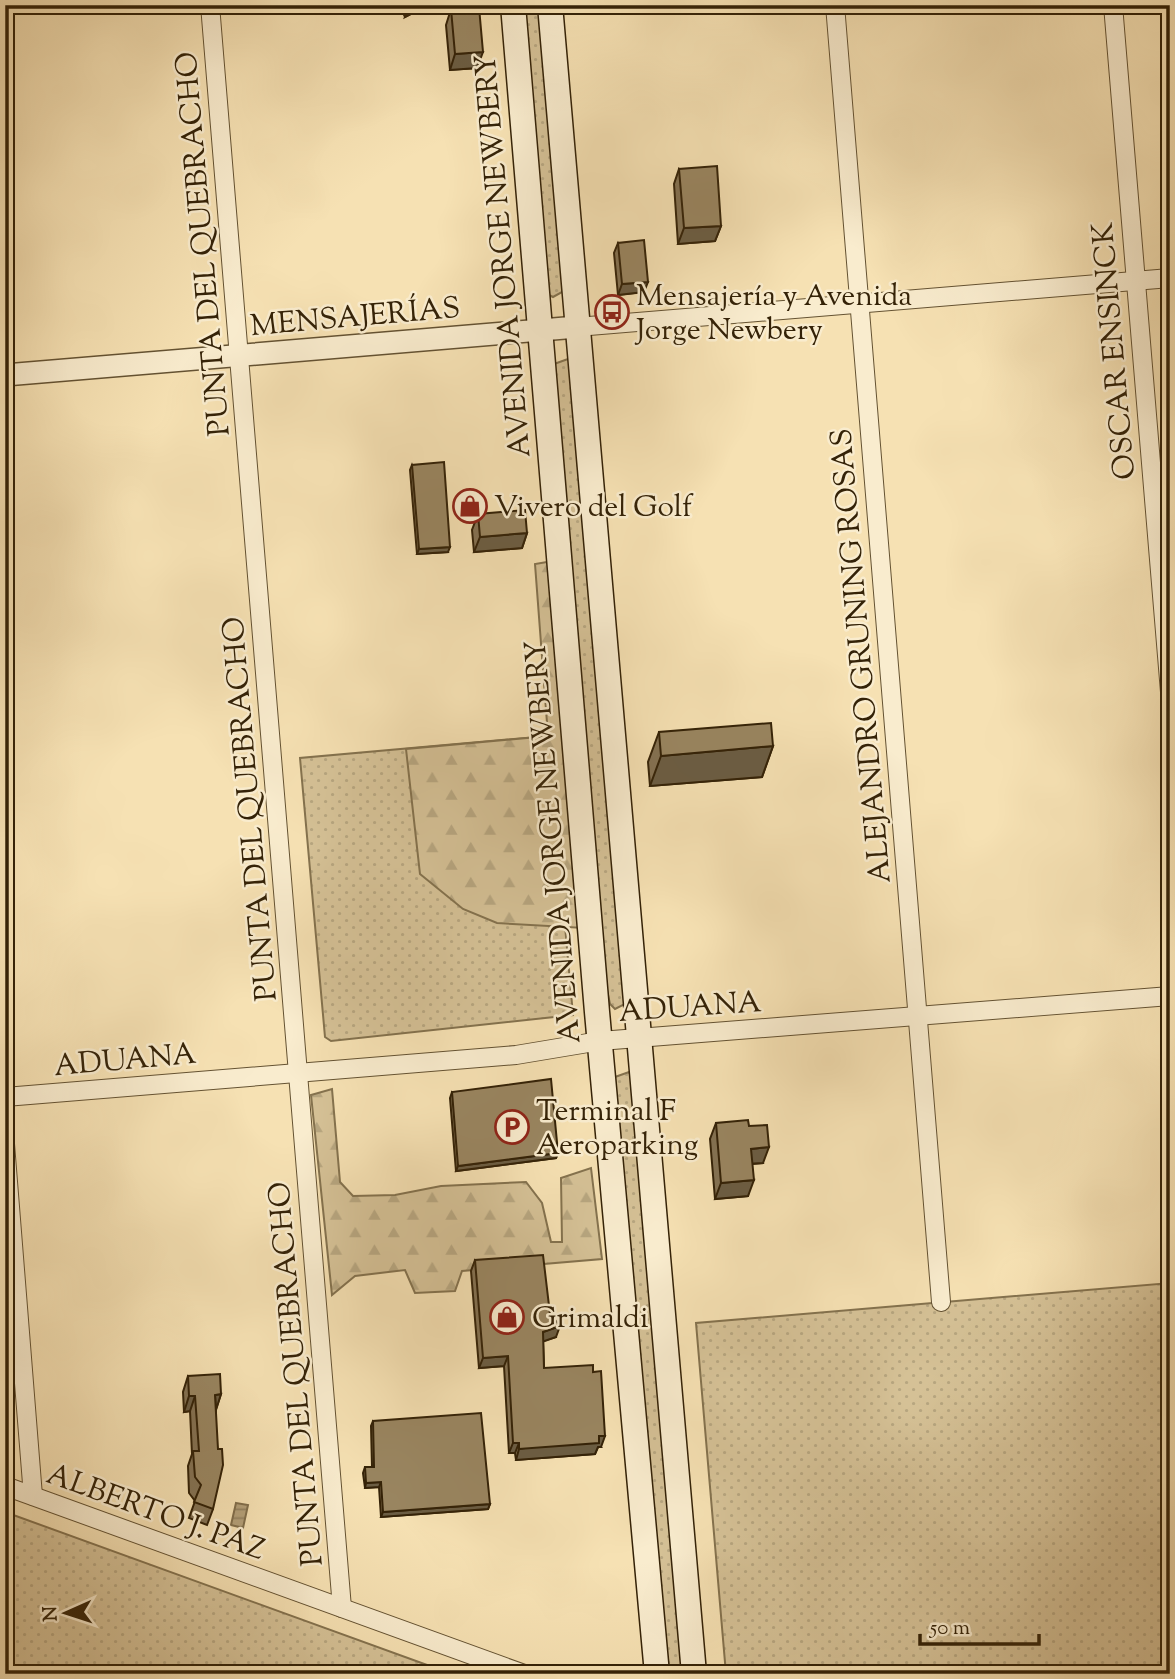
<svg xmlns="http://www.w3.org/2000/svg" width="1175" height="1679" font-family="'Sorts Mill Goudy',serif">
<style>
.grass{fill:url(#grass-dots);stroke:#84724e;stroke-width:2}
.forest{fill:url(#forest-firs);stroke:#84724e;stroke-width:2}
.water{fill:url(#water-rules);stroke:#816e4b;stroke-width:2}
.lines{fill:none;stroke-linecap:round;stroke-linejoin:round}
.minor-casing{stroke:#645232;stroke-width:20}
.tertiary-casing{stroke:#645232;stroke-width:24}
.secondary-casing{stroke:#342207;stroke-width:27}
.minor{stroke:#f9ecce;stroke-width:18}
.tertiary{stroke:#f9ecce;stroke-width:21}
.secondary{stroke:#f9ecce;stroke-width:24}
.wall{fill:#847253;stroke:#342207;stroke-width:2}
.shaded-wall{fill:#6b5d43;stroke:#342207;stroke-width:2}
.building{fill:#998560;stroke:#342207;stroke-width:2}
.labels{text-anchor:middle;stroke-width:5;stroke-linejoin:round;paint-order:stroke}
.street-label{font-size:30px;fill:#342207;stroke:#f9ecce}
.poi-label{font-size:30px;fill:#342207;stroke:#f9ecce;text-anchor:start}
</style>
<defs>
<pattern id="grass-dots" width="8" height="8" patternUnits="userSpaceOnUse" patternTransform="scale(1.75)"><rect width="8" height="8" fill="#d5c196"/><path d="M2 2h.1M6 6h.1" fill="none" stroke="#b7a680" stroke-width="1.8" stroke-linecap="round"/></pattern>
<pattern id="forest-firs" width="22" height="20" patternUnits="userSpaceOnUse" patternTransform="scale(1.75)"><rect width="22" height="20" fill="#d5c196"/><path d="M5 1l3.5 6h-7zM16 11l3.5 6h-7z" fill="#b7a680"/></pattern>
<pattern id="water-rules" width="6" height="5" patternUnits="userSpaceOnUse" patternTransform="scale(1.75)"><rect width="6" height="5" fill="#b4a079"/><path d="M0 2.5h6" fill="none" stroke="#938261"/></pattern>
</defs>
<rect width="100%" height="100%" fill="#f6e1b3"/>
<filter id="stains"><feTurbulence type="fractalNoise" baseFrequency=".00286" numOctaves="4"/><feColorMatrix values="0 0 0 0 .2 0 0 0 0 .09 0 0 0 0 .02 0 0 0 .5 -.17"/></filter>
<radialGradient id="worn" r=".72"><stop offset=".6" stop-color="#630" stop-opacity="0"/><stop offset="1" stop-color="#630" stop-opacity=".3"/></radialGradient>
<g class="grass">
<path d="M 523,5 L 541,5 L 564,291 L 553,297 L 547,294 Z"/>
<path d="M 568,359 L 572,365 L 625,1004 L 615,1009 L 610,1004 L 607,990 L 554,364 Z"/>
<path d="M 548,736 L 573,1015 L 331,1041 L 325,1037 L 300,758 Z"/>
<path d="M 629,1072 L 632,1078 L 682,1674 L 665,1674 L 615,1077 Z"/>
<path d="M 1170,1283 L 1170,1674 L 726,1674 L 696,1323 Z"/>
<path d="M 5,1512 L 452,1674 L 5,1674 Z"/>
</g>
<g class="forest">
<path d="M 553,561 L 584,928 L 497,923 L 463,909 L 420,874 L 406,749 L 548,736 L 535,564 Z"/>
<path d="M 332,1089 L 340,1182 L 353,1196 L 395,1195 L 441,1186 L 526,1182 L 542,1203 L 551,1242 L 562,1242 L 561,1178 L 591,1168 L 602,1259 L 462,1271 L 455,1291 L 415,1293 L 405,1270 L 355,1276 L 332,1295 L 311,1095 Z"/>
</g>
<path class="water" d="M 236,1503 L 248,1505 L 243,1528 L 231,1525 Z"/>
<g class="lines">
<g class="minor-casing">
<g id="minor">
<path d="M 210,5 L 342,1608"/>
<path d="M 835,5 L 941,1302"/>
<path d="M 1113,5 L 1170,692"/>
<path d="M 577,327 L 1170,278"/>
<path d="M 5,1097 L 516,1055 L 600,1041 L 1170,996"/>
<path d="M 5,1144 L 33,1496"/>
<path d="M 5,1486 L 524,1674"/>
</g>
</g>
<g class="tertiary-casing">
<path id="tertiary" d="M 5,375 L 577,327"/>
</g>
<g class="secondary-casing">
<g id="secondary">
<path d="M 513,5 L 597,1012 L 657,1674"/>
<path d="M 550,5 L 694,1674"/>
</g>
</g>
<use href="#minor" class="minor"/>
<use href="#tertiary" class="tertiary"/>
<use href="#secondary" class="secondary"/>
</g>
<g class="wall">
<path d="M 399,5 L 428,5 L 405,17 Z"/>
<path d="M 451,9 L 477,68 L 450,70 L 446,25 Z"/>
<path d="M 679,169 L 721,226 L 715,241 L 678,244 L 674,184 Z"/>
<path d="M 618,243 L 644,292 L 618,295 L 614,253 Z"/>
<path d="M 412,465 L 448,552 L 417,554 L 410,470 Z"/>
<path d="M 478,514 L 527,533 L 522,548 L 474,552 L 472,530 Z"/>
<path d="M 659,732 L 773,746 L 762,777 L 650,786 L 648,762 Z"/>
<path d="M 452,1092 L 558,1153 L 556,1158 L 456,1171 L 450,1098 Z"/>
<path d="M 716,1123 L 749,1126 L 763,1163 L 752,1164 L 748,1196 L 715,1199 L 710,1139 Z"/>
<path d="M 475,1260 L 550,1314 L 556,1337 L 543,1341 L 544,1368 L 601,1447 L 598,1447 L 595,1454 L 516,1460 L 515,1453 L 509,1453 L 504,1366 L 479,1368 L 471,1271 Z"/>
<path d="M 188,1376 L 221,1394 L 216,1409 L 213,1509 L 207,1525 L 189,1518 L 195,1501 L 189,1493 L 188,1466 L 192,1454 L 190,1411 L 184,1412 L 183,1392 Z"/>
<path d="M 373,1421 L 490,1504 L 488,1509 L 381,1517 L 379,1487 L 365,1488 L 363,1473 L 365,1467 L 372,1467 L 371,1426 Z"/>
</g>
<g class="shaded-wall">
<path d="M 410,5 L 428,5 L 405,17 Z"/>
<path d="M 483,52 L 477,68 L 450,70 L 455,54 Z"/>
<path d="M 721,226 L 715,241 L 678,244 L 684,228 Z"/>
<path d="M 648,282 L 644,292 L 618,295 L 622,284 Z"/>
<path d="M 527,533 L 522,548 L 474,552 L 480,537 Z"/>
<path d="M 450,547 L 448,552 L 417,554 L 419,549 Z"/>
<path d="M 773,746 L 762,777 L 650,786 L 661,756 Z"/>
<path d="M 769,1147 L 763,1163 L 745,1164 L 751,1149 Z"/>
<path d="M 558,1153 L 556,1158 L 456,1171 L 458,1166 Z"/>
<path d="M 754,1180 L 748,1196 L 715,1199 L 721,1183 Z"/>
<path d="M 560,1326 L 556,1337 L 539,1343 L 543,1332 Z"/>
<path d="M 508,1356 L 504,1366 L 479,1368 L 483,1358 Z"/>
<path d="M 221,1394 L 216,1410 L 215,1395 Z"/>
<path d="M 189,1396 L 195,1396 L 190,1411 L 184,1412 Z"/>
<path d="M 599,1436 L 605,1436 L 601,1447 L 598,1447 L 595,1454 L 516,1460 L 519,1449 Z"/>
<path d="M 513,1443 L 519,1443 L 515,1453 L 509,1453 Z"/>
<path d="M 381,1482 L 379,1487 L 365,1488 L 366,1483 Z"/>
<path d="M 490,1504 L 488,1509 L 381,1517 L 383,1512 Z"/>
</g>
<g class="building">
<path d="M 479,7 L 483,52 L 455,54 L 451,9 Z"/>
<path d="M 717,166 L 721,226 L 684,228 L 679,169 Z"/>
<path d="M 644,240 L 648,282 L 622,284 L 618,243 Z"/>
<path d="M 444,462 L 450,547 L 419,549 L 412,465 Z"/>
<path d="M 525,510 L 527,533 L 480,537 L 478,514 Z"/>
<path d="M 771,723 L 773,746 L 661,756 L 659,732 Z"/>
<path d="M 551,1079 L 558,1153 L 458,1166 L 452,1092 Z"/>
<path d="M 748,1120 L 749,1126 L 767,1125 L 769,1147 L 751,1149 L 754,1180 L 721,1183 L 716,1123 Z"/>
<path d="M 543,1255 L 550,1314 L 560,1326 L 543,1332 L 544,1368 L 593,1365 L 593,1372 L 601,1371 L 605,1436 L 599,1436 L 599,1443 L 519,1449 L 519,1443 L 513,1443 L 508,1356 L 483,1358 L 475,1260 Z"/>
<path d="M 220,1374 L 221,1394 L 215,1395 L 218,1449 L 222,1449 L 223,1465 L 213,1509 L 194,1502 L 201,1485 L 195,1477 L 193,1451 L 199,1451 L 195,1396 L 189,1396 L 188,1376 Z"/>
<path d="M 481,1413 L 490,1504 L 383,1512 L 381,1482 L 366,1483 L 365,1467 L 374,1467 L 373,1421 Z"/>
</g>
<defs>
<g id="bus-ring" transform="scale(1.75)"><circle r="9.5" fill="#f9ecce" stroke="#8f2418" stroke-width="1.5"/><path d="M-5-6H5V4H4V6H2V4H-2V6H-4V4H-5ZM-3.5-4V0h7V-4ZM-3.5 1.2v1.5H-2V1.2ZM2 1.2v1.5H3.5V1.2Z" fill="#8f2418"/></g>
<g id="shop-ring" transform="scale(1.75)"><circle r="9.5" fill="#f9ecce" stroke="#8f2418" stroke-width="1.5"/><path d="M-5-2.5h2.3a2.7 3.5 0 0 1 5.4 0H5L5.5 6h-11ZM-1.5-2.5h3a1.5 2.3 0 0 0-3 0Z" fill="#8f2418"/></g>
<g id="parking-ring" transform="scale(1.75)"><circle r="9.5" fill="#f9ecce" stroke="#8f2418" stroke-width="1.5"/><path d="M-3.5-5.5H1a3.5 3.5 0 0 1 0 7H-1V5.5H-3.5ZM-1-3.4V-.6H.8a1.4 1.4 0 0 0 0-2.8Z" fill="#8f2418"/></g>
</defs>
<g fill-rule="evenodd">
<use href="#bus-ring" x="612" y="312"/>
<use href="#shop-ring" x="470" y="506"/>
<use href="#parking-ring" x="512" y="1127"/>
<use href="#shop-ring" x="507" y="1317"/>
</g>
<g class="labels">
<g class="street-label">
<text transform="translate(202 244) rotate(-95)" y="10">PUNTA DEL QUEBRACHO</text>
<text transform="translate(502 256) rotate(-95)" y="10">AVENIDA JORGE NEWBERY</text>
<text transform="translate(355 316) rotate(-5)" y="10">MENSAJERÍAS</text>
<text transform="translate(1113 351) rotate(-95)" y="10">OSCAR ENSINCK</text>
<text transform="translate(860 656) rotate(-95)" y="10">ALEJANDRO GRUNING ROSAS</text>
<text transform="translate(249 809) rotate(-95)" y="10">PUNTA DEL QUEBRACHO</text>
<text transform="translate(552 842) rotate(-95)" y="10">AVENIDA JORGE NEWBERY</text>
<text transform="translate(690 1006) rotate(-4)" y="10">ADUANA</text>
<text transform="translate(125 1059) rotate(-5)" y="10">ADUANA</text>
<text transform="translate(295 1374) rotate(-95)" y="10">PUNTA DEL QUEBRACHO</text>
<text transform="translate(156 1511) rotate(20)" y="10">ALBERTO J. PAZ</text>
</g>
<g class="poi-label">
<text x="636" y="305">Mensajería y Avenida<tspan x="636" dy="34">Jorge Newbery</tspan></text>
<text x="494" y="516">Vivero del Golf</text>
<text x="536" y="1120">Terminal F<tspan x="536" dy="34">Aeroparking</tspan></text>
<text x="532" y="1327">Grimaldi</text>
</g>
</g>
<rect width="1175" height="1679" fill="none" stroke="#f6e1b3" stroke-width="28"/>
<rect x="7" y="7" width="1161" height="1665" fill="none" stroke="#342207" stroke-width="3.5"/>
<rect x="14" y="14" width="1147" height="1651" fill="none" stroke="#342207" stroke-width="2"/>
<g transform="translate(66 1613) rotate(267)" stroke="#f9ecce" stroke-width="5" paint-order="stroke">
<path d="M0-5L12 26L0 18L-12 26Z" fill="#342207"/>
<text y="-10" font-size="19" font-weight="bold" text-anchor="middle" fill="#342207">N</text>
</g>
<path d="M920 1634v10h119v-10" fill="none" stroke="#342207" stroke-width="3.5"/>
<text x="930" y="1634" font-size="21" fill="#342207" stroke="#f9ecce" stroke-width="5" paint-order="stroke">50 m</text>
<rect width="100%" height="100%" filter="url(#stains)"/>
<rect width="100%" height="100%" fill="url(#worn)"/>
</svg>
